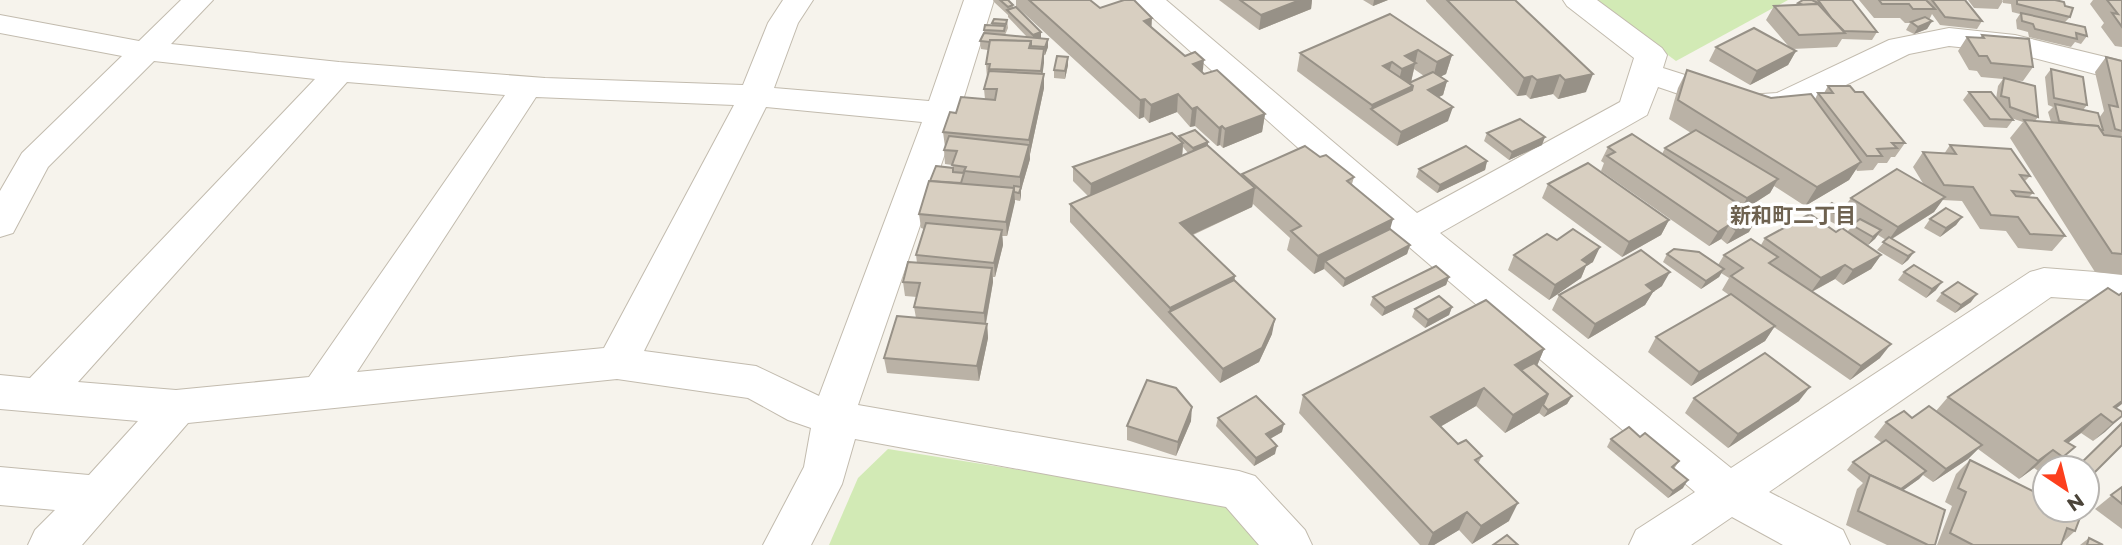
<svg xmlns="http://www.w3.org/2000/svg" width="2122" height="545" font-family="Montserrat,'Noto Sans JP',sans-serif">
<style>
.green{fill:#d2eab5}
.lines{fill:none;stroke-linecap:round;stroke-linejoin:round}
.minor-casing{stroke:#c2bbae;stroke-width:2}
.minor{fill:#fff;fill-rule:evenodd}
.wall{fill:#bab2a6;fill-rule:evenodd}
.shaded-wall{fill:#979187}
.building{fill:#d8cfc1;stroke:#979187;stroke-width:2}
.labels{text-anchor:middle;stroke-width:7;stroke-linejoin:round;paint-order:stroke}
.neighbourhood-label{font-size:21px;font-weight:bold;fill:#6e6250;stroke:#fff}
</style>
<rect width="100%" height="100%" fill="#f6f3ec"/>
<g class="green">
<path d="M 1594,0 L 1788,0 L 1676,61 Z"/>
<path d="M 888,449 L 1227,503 L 1267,545 L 829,545 L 858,478 Z"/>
</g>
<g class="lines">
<g class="minor-casing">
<g id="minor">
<path d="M 181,0 L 213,0 L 171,44 L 339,62 L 545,78 L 743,85 L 768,23 L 783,0 L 813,0 L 798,23 L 774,88 L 929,101 L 964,0 L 994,0 L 959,113 L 858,405 L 1239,471 L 1255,476 L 1305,530 L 1312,545 L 1259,545 L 1226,507 L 855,439 L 842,484 L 811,545 L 763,545 L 804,467 L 811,428 L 788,420 L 748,398 L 617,379 L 188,423 L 82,545 L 28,545 L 35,530 L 55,510 L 0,505 L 0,467 L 89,475 L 138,421 L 0,409 L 0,375 L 30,378 L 315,79 L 154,61 L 48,167 L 13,233 L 0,237 L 0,191 L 22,153 L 122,56 L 0,33 L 0,15 L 139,41 ZM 347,82 L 505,95 L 309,377 L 176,390 L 78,382 ZM 536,97 L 734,105 L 604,348 L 357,372 ZM 766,107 L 922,122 L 819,396 L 756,366 L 644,351 Z"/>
<path d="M 1133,0 L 1166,0 L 1417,213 L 1620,102 L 1634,58 L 1567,6 L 1563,0 L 1597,0 L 1662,48 L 1667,55 L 1663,68 L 1748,95 L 1777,93 L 1889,40 L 1949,28 L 2015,35 L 2122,61 L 2122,81 L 2015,53 L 1949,46 L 1909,54 L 1795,110 C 1745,123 1704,102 1658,87 L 1647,115 L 1440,233 L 1731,468 L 2030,272 L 2044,268 L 2122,274 L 2122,302 L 2051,297 L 1769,492 L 1843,530 L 1850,545 L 1783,545 L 1732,517 L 1691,545 L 1629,545 L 1636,530 L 1695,492 L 1401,240 Z"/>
</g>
</g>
<use href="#minor" class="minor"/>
</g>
<g class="wall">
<path d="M 993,0 L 1008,0 L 1013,5 L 1013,8 L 1041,32 L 1041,38 L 1048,39 L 1048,47 L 1045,55 L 1044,55 L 1042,74 L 1044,88 L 1030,154 L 1030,159 L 1021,190 L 1021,195 L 1020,201 L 1015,200 L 1007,236 L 1002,236 L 1003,245 L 995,277 L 993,277 L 993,282 L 986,324 L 987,324 L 988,338 L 979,381 L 887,373 L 884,358 L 916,318 L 914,307 L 917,297 L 905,296 L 903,282 L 917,263 L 916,255 L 924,229 L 921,228 L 919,214 L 953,168 L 952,165 L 945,164 L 944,150 L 945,147 L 943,132 L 956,113 L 985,99 L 984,89 L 987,78 L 986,64 L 988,50 L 981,49 L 980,41 L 984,33 L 984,30 L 992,25 L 992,23 L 1007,20 L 1008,28 L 1005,35 L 1027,37 L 1008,17 L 1008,15 L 994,2 Z"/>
<path d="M 1016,0 L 1090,0 L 1100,8 L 1152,27 L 1202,73 L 1265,114 L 1262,132 L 1223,148 L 1220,145 L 1217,146 L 1195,126 L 1190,127 L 1177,112 L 1149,123 L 1144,117 L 1139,119 L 1016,6 Z"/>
<path d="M 1219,0 L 1312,0 L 1311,9 L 1259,30 Z"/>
<path d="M 1363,0 L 1388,0 L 1373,6 Z"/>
<path d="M 1426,0 L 1515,0 L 1586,92 L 1558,99 L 1553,94 L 1530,99 L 1526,95 L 1517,96 L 1426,1 Z"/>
<path d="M 1815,0 L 1852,0 L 1877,32 L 1872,40 L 1842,39 L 1837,47 L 1792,49 L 1796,51 L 1788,65 L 1750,85 L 1709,61 L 1716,47 L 1791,49 L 1766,20 L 1774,6 L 1797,5 L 1798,3 L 1814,1 Z"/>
<path d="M 1859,0 L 1965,0 L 1982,21 L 1977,29 L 1940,25 L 1932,14 L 1929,20 L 1932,21 L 1927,29 L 1914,34 L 1906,30 L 1910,23 L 1905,23 L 1900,18 L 1874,18 Z"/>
<path d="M 1968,0 L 2002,0 L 2003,1 L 1998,9 L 1974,8 Z"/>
<path d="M 2003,0 L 2055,0 L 2065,6 L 2070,17 L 2065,22 L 2087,36 L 2081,44 L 2075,42 L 2071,47 L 2029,37 L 2028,32 L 2017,29 L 2016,20 L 2020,14 L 2012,12 L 2011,4 L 2003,3 Z"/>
<path d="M 2093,0 L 2122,0 L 2122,47 L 2115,46 L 2101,27 L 2104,23 L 2090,4 Z"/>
<path d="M 1390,14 L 1452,55 L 1446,74 L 1441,76 L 1447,81 L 1443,95 L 1439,97 L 1448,121 L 1397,146 L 1297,71 L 1300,53 ZM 1414,69 L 1424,76 L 1411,82 Z"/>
<path d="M 1982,35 L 2033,67 L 2023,81 L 2010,80 L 2038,117 L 2035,121 L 2051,122 L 2048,112 L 2053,107 L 2048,105 L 2045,77 L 2051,69 L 2087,105 L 2083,110 L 2099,118 L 2104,111 L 2095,72 L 2106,57 L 2122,61 L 2122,275 L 2095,272 L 2010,138 L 2023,122 L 2011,118 L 2013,120 L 2007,128 L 1984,127 L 1963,100 L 1969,92 L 1996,99 L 1998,86 L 2003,79 L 1981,77 L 1977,71 L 1969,70 L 1958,51 L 1967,37 L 1980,38 Z"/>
<path d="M 1068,57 L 1068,65 L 1065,79 L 1054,78 L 1054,70 Z"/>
<path d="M 1687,70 L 1771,98 L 1815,99 L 1818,93 L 1824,93 L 1828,86 L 1855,92 L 1905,143 L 1895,157 L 1891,157 L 1887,163 L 1878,163 L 1873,170 L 1857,171 L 1856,169 L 1849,180 L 1805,206 L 1774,186 L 1770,193 L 1745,209 L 1749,232 L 1727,244 L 1721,239 L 1709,246 L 1601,171 L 1604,163 L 1601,161 L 1608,147 L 1662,154 L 1665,148 L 1691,133 L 1669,119 L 1678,88 Z"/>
<path d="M 1487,133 L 1542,145 L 1509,160 L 1484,141 Z"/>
<path d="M 1179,136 L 1208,142 L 1208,146 L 1242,176 L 1242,174 L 1320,157 L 1354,177 L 1352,184 L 1390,229 L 1410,245 L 1407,254 L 1343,287 L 1324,269 L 1314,274 L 1287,250 L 1290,238 L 1253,204 L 1252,207 L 1193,235 L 1235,276 L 1234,280 L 1272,334 L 1259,362 L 1220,383 L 1070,222 L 1070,204 L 1088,196 L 1073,181 L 1073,167 L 1179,140 ZM 1183,147 L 1188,153 L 1182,156 Z"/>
<path d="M 1950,145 L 2030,176 L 2025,181 L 2033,193 L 2029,197 L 2065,236 L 2052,251 L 2018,248 L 2006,231 L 1980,229 L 1962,201 L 1942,200 L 1934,212 L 1892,239 L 1914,252 L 1908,260 L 1902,265 L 1877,250 L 1886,240 L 1878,235 L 1868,245 L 1856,238 L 1881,255 L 1871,269 L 1843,285 L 1835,279 L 1812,292 L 1880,358 L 1850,380 L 1774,327 L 1765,341 L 1691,386 L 1648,352 L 1656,337 L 1729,295 L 1722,290 L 1729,278 L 1721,273 L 1719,277 L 1701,289 L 1663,262 L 1667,254 L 1718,265 L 1724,255 L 1761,245 L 1765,238 L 1836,232 L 1847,232 L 1856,222 L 1846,215 L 1843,220 L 1837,225 L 1820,216 L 1825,208 L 1843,209 L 1851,198 L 1924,185 L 1913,167 L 1923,152 L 1944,154 Z"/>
<path d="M 1487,161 L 1485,170 L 1437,193 L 1416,177 L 1419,169 Z"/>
<path d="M 1548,184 L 1669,220 L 1661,235 L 1622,257 L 1542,198 Z"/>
<path d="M 1962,217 L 1956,225 L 1940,237 L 1924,228 L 1930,219 Z"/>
<path d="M 1557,240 L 1593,262 L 1586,266 L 1581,278 L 1549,300 L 1508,270 L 1514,255 Z"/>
<path d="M 1904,272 L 1936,290 L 1926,298 L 1898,280 Z"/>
<path d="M 1449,277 L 1446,285 L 1382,316 L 1370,305 L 1373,297 Z"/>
<path d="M 1662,286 L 1653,292 L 1645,305 L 1588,339 L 1552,310 L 1559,295 Z"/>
<path d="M 1942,293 L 1971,302 L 1955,313 L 1936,301 Z"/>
<path d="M 1452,307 L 1449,315 L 1425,328 L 1412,317 L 1415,309 Z"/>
<path d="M 1544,349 L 1537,366 L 1572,396 L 1567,404 L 1544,417 L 1539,413 L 1505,433 L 1476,406 L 1440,427 L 1458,444 L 1482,456 L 1478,464 L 1509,521 L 1472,544 L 1459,530 L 1434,545 L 1420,545 L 1299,413 L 1303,395 Z"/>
<path d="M 1948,397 L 2116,408 L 2122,416 L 2093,441 L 2081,433 L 2068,443 L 2075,447 L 2052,468 L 2045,468 L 2045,473 L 2043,474 L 2034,468 L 2019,479 L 1978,449 L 1968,459 L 1933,482 L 1923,475 L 1919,479 L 1903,490 L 1935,545 L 1887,545 L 1846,525 L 1857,489 L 1863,483 L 1847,470 L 1853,462 L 1882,443 L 1874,437 L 1886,422 L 1912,418 L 1936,411 Z"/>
<path d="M 1694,398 L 1799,401 L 1728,448 L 1685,413 Z"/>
<path d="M 1218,418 L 1282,432 L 1270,439 L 1275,454 L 1254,466 L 1216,426 Z"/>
<path d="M 1191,421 L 1176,456 L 1127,440 L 1127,426 Z"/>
<path d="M 1640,437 L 1679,461 L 1674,469 L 1683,488 L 1668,498 L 1607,447 L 1611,439 Z"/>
<path d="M 1970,460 L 2075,531 L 2062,543 L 2061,545 L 1937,545 L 1952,506 L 1945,502 L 1956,474 Z"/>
<path d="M 2122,487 L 2122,529 L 2095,509 Z"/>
<path d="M 2089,538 L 2103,545 L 2080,545 Z"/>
</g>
<g class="shaded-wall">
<path d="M 1300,0 L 1312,0 L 1311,9 L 1259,30 L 1261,15 Z"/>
<path d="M 1374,0 L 1388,0 L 1373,6 Z"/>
<path d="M 1152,18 L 1151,36 L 1144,21 Z"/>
<path d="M 1932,21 L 1927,29 L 1914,34 L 1918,27 Z"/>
<path d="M 1041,32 L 1041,40 L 1033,43 L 1033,35 Z"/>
<path d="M 1048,39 L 1048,47 L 1045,55 L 1045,47 Z"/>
<path d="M 1044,49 L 1044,63 L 1041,86 L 1041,71 Z"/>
<path d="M 1418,50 L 1411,82 L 1397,88 L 1405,56 Z"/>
<path d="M 1796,51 L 1788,65 L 1750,85 L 1757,71 Z"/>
<path d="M 1452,55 L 1446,74 L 1432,81 L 1437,62 Z"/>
<path d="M 1068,57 L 1068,65 L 1065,79 L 1065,71 Z"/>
<path d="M 1204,60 L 1202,78 L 1193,64 Z"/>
<path d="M 1392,62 L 1387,80 L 1383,66 Z"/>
<path d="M 1044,74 L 1044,88 L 1030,154 L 1029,140 Z"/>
<path d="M 1593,74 L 1586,92 L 1558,99 L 1565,80 Z"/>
<path d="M 1560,75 L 1553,94 L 1530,99 L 1537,80 Z"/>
<path d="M 1532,76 L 1526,95 L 1517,96 L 1524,78 Z"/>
<path d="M 1447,81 L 1443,95 L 1424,104 L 1428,90 Z"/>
<path d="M 1413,86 L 1408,104 L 1371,109 L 1372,105 Z"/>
<path d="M 1178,94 L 1177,112 L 1149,123 L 1151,105 Z"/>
<path d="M 1145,99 L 1144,117 L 1139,119 L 1140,100 Z"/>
<path d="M 1197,107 L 1195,126 L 1190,127 L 1192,109 Z"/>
<path d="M 1453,107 L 1448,121 L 1397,146 L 1401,132 Z"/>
<path d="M 1265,114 L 1262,132 L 1223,148 L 1225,129 Z"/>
<path d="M 1222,126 L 1220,145 L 1217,146 L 1219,128 Z"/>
<path d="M 1545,137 L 1542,145 L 1509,160 L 1512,152 Z"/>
<path d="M 1208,142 L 1207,150 L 1192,156 L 1193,148 Z"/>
<path d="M 1183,143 L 1182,157 L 1090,199 L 1091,184 Z"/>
<path d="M 1029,145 L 1030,159 L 1021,190 L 1021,195 L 1020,201 L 1020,177 Z"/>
<path d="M 1487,161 L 1485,170 L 1437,193 L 1440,185 Z"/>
<path d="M 1861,162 L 1849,180 L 1805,206 L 1817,187 Z"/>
<path d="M 1778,179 L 1770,193 L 1739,213 L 1747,198 Z"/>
<path d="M 1014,188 L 1015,202 L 1007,236 L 1006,222 Z"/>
<path d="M 1255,188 L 1252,207 L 1178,241 L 1180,223 Z"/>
<path d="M 1945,197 L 1934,212 L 1888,241 L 1898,227 Z"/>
<path d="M 1848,212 L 1843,220 L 1837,225 L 1842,217 Z"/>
<path d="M 1758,217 L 1749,232 L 1727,244 L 1736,230 Z"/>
<path d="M 1962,217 L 1956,225 L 1940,237 L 1946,228 Z"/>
<path d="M 1393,219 L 1388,237 L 1325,261 L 1324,269 L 1314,274 L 1318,256 Z"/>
<path d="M 1669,220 L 1661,235 L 1622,257 L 1629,242 Z"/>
<path d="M 1729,225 L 1721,239 L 1709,246 L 1718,232 Z"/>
<path d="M 1002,230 L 1003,245 L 995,277 L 994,263 Z"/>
<path d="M 1881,230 L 1875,239 L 1868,245 L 1873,237 Z"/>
<path d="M 1410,245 L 1407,254 L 1343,287 L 1345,279 Z"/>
<path d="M 1600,247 L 1593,262 L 1586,266 L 1581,278 L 1549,300 L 1555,285 L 1582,260 Z"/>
<path d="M 1914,252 L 1908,260 L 1902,265 L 1908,256 Z"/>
<path d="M 1881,255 L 1871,269 L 1843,285 L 1853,270 Z"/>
<path d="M 1845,265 L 1835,279 L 1811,292 L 1821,278 Z"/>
<path d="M 992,268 L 993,282 L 985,327 L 984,313 Z"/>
<path d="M 1724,269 L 1719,277 L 1701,289 L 1706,281 Z"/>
<path d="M 1670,272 L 1662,286 L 1653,292 L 1645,305 L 1588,339 L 1595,324 L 1646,285 Z"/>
<path d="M 1235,276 L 1232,295 L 1169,312 L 1170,308 Z"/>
<path d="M 1449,277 L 1446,285 L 1382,316 L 1385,308 Z"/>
<path d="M 1942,282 L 1936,290 L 1926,298 L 1932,289 Z"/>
<path d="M 1977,294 L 1971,302 L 1955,313 L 1961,305 Z"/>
<path d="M 1452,307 L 1449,315 L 1425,328 L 1428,320 Z"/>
<path d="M 1275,319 L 1272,334 L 1259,362 L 1220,383 L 1223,369 Z"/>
<path d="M 987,324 L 988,338 L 979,381 L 977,366 Z"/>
<path d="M 1775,326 L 1765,341 L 1691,386 L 1699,372 Z"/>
<path d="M 1891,344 L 1880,358 L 1850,380 L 1861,366 Z"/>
<path d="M 1544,349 L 1536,368 L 1515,380 L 1515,365 Z"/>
<path d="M 1810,387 L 1799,401 L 1728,448 L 1738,434 Z"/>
<path d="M 1484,388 L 1476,406 L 1424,436 L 1431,417 Z"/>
<path d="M 1548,394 L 1539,413 L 1505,433 L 1513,415 Z"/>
<path d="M 1572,396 L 1567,404 L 1544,417 L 1548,410 Z"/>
<path d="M 2122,401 L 2122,404 L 2105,417 L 2114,407 Z"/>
<path d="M 1192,407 L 1191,421 L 1176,456 L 1178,442 Z"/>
<path d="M 2101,414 L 2081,433 L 2056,452 L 2065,441 Z"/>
<path d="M 2122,416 L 2105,432 L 2093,441 L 2113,423 Z"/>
<path d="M 1284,424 L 1282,432 L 1264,442 L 1266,434 Z"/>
<path d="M 1982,445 L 1968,459 L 1933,482 L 1946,469 Z"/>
<path d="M 1277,446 L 1275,454 L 1254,466 L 1256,458 Z"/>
<path d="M 2053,450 L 2034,468 L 2019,479 L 2038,461 Z"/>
<path d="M 1926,471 L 1919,479 L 1887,502 L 1894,494 Z"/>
<path d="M 1688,480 L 1683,488 L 1668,498 L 1673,491 Z"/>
<path d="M 1518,503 L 1509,521 L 1472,544 L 1481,526 Z"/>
<path d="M 1467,512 L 1459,530 L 1434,545 L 1428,545 L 1433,533 Z"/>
</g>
<g class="building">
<path d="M 1000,0 L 1008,0 L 1013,5 L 1008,7 Z"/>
<path d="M 1029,0 L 1090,0 L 1100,8 L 1124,0 L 1134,0 L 1152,18 L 1144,21 L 1185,56 L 1195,52 L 1204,60 L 1193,64 L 1204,74 L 1217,70 L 1265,114 L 1225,129 L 1222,126 L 1219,128 L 1197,107 L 1192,109 L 1178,94 L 1151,105 L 1145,99 L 1140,100 Z"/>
<path d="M 1240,0 L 1300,0 L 1261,15 Z"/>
<path d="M 1447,0 L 1515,0 L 1593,74 L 1565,80 L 1560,75 L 1537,80 L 1532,76 L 1524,78 Z"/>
<path d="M 1803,0 L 1812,0 L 1818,3 L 1815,4 L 1803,5 L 1798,3 Z"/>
<path d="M 1818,0 L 1852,0 L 1877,32 L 1844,31 L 1832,19 Z"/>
<path d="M 1879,0 L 1926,0 L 1935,9 L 1913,9 L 1909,4 L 1882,4 Z"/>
<path d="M 1932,0 L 1965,0 L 1982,21 L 1945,17 Z"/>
<path d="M 2017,0 L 2055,0 L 2064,2 L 2065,6 L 2073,8 L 2070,17 L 2017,4 Z"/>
<path d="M 2107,0 L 2122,0 L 2122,27 L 2112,13 L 2118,14 Z"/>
<path d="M 1818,4 L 1845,33 L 1799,35 L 1774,6 Z"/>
<path d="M 1016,7 L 1041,32 L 1033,35 L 1007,10 Z"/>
<path d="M 2021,13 L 2085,27 L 2087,36 L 2076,33 L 2077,39 L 2035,29 L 2033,24 L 2022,21 Z"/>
<path d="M 1390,14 L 1452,55 L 1437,62 L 1418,50 L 1405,56 L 1416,63 L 1402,69 L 1392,62 L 1383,66 L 1413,86 L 1372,105 L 1300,53 Z"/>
<path d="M 1925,17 L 1932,21 L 1918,27 L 1911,22 Z"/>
<path d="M 994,19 L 1007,20 L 1006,24 L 992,23 Z"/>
<path d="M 985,25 L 1005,26 L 1004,31 L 984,30 Z"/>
<path d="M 1754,28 L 1796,51 L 1757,71 L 1716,47 Z"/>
<path d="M 984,33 L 1048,39 L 1045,47 L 1031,46 L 1031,41 L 990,40 L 990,42 L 980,41 Z"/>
<path d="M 1982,35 L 2029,39 L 2033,67 L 1991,63 L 1987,56 L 1979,56 L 1967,37 L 1984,38 Z"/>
<path d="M 990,40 L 1031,41 L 1029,48 L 1044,49 L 1041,71 L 989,69 L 990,64 L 986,64 Z"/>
<path d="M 1057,56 L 1068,57 L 1065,71 L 1054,70 Z"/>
<path d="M 2106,57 L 2122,61 L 2122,131 L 2115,129 L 2109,105 L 2118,107 Z"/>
<path d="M 2051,69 L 2083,77 L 2087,105 L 2054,98 Z"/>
<path d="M 1687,70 L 1771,98 L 1811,94 L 1861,162 L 1817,187 L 1678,100 Z"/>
<path d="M 989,71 L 1044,74 L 1029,140 L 943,132 L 950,112 L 956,113 L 961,97 L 995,100 L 997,89 L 984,89 Z"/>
<path d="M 1433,72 L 1447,81 L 1428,90 L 1453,107 L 1401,132 L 1371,109 L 1412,90 L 1413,86 L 1409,83 Z"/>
<path d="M 2004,78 L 2035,86 L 2038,117 L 2010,107 L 2009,98 L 2001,96 Z"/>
<path d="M 1828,86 L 1850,86 L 1855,92 L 1863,92 L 1905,143 L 1892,143 L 1897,148 L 1877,149 L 1882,156 L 1867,156 L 1818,93 L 1833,93 Z"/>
<path d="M 1969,92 L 1991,92 L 2013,120 L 1990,119 Z"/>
<path d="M 2055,104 L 2098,113 L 2103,130 L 2100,130 L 2098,126 L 2075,124 L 2059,121 Z"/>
<path d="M 1520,119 L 1545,137 L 1512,152 L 1487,133 Z"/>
<path d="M 2024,120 L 2098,126 L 2104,135 L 2122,137 L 2122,254 L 2112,253 Z"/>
<path d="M 1195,130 L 1208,142 L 1193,148 L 1179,136 Z"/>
<path d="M 1696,130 L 1778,179 L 1747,198 L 1665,148 Z"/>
<path d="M 1172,133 L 1183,143 L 1091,184 L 1073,167 Z"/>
<path d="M 1632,134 L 1758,217 L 1736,230 L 1729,225 L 1718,232 L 1607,156 L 1615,152 L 1608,147 Z"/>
<path d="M 949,136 L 1029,145 L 1020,177 L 964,171 L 966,167 L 952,165 L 957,151 L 944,150 Z"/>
<path d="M 1207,145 L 1255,188 L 1180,223 L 1235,276 L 1170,308 L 1070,204 Z"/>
<path d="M 1950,145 L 2011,149 L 2030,176 L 2020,175 L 2033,193 L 2012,191 L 2016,196 L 2037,198 L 2065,236 L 2030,234 L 2018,217 L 1991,215 L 1973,187 L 1944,185 L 1923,152 L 1956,154 Z"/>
<path d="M 1305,146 L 1320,157 L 1326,155 L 1354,177 L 1347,181 L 1393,219 L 1318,256 L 1291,231 L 1301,226 L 1242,174 Z"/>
<path d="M 1466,146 L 1487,161 L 1440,185 L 1419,169 Z"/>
<path d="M 1588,163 L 1669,220 L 1629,242 L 1548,184 Z"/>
<path d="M 936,166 L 953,168 L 953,172 L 964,173 L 961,183 L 930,181 Z"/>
<path d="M 1897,169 L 1945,197 L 1898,227 L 1851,198 Z"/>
<path d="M 929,181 L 1014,188 L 1006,222 L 919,214 Z"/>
<path d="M 1014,186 L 1021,187 L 1019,193 L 1014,192 Z"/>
<path d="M 1832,203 L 1848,212 L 1842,217 L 1825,208 Z"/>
<path d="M 1946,208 L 1962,217 L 1946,228 L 1930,219 Z"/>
<path d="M 1810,214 L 1836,232 L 1842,228 L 1881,255 L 1853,270 L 1845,265 L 1821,278 L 1765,238 Z"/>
<path d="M 1860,219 L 1881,230 L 1873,237 L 1852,225 Z"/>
<path d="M 926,223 L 1002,230 L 994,263 L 916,255 Z"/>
<path d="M 1390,229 L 1410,245 L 1345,279 L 1325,261 Z"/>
<path d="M 1573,229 L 1600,247 L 1582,260 L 1588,264 L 1555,285 L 1514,255 L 1547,234 L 1557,240 Z"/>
<path d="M 1889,237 L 1914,252 L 1908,256 L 1883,242 Z"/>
<path d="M 1751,239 L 1778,257 L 1769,263 L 1891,344 L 1861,366 L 1731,276 L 1743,268 L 1724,255 Z"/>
<path d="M 1674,249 L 1699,252 L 1724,269 L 1706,281 L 1667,254 Z"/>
<path d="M 1641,250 L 1670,272 L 1646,285 L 1653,291 L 1595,324 L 1559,295 Z"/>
<path d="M 908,262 L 992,268 L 984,313 L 914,307 L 920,283 L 903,282 Z"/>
<path d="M 1914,265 L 1942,282 L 1932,289 L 1904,272 Z"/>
<path d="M 1436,266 L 1449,277 L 1385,308 L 1373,297 Z"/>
<path d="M 1234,280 L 1275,319 L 1262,348 L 1223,369 L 1169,312 Z"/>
<path d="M 1958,282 L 1977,294 L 1961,305 L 1942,293 Z"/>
<path d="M 2108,288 L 2119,295 L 2122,293 L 2122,401 L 2114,407 L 2122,412 L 2122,416 L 2113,423 L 2101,414 L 2065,441 L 2075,447 L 2063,457 L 2053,450 L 2038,461 L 1948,397 Z"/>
<path d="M 1731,294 L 1775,326 L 1699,372 L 1656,337 Z"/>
<path d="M 1439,296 L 1452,307 L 1428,320 L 1415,309 Z"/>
<path d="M 1486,300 L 1544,349 L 1515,365 L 1548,394 L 1513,415 L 1484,388 L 1431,417 L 1458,444 L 1466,440 L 1482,456 L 1475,460 L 1518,503 L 1481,526 L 1467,512 L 1433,533 L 1303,395 Z"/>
<path d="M 897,316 L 987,324 L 977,366 L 884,358 Z"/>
<path d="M 1765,353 L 1810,387 L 1738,434 L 1694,398 Z"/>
<path d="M 1534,363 L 1572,396 L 1548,410 L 1543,405 L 1548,394 L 1521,370 Z"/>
<path d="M 1147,380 L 1176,388 L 1192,407 L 1178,442 L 1127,426 Z"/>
<path d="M 1256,396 L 1284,424 L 1266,434 L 1277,446 L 1256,458 L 1218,418 Z"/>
<path d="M 1929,406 L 1982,445 L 1946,469 L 1886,422 L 1904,411 L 1912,418 Z"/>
<path d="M 2122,423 L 2122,445 L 2088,479 L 2087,468 L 2076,468 Z"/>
<path d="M 1629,427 L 1640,437 L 1645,433 L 1679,461 L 1672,467 L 1688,480 L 1673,491 L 1611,439 Z"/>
<path d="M 1886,440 L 1926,471 L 1901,489 L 1870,475 L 1853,462 Z"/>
<path d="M 1970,460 L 2045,497 L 2045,510 L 2071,510 L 2081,515 L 2075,531 L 2067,528 L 2061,545 L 1973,545 L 1950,533 L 1966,492 L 1958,488 Z"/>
<path d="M 1870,475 L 1945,510 L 1935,545 L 1928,545 L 1858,511 Z"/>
<path d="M 2122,487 L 2122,504 L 2111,495 Z"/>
<path d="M 1507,535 L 1518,545 L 1493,545 Z"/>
<path d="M 2089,538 L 2103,545 L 2087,545 Z"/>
</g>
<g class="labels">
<g class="neighbourhood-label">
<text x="1793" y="223">新和町二丁目</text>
</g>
</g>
<g transform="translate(2066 489) rotate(145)"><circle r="33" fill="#ffffff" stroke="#b7b4b0" stroke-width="2"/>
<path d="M0-5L12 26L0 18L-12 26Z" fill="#fc3f1d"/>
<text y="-10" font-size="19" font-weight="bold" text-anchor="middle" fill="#4b4439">N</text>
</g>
</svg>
